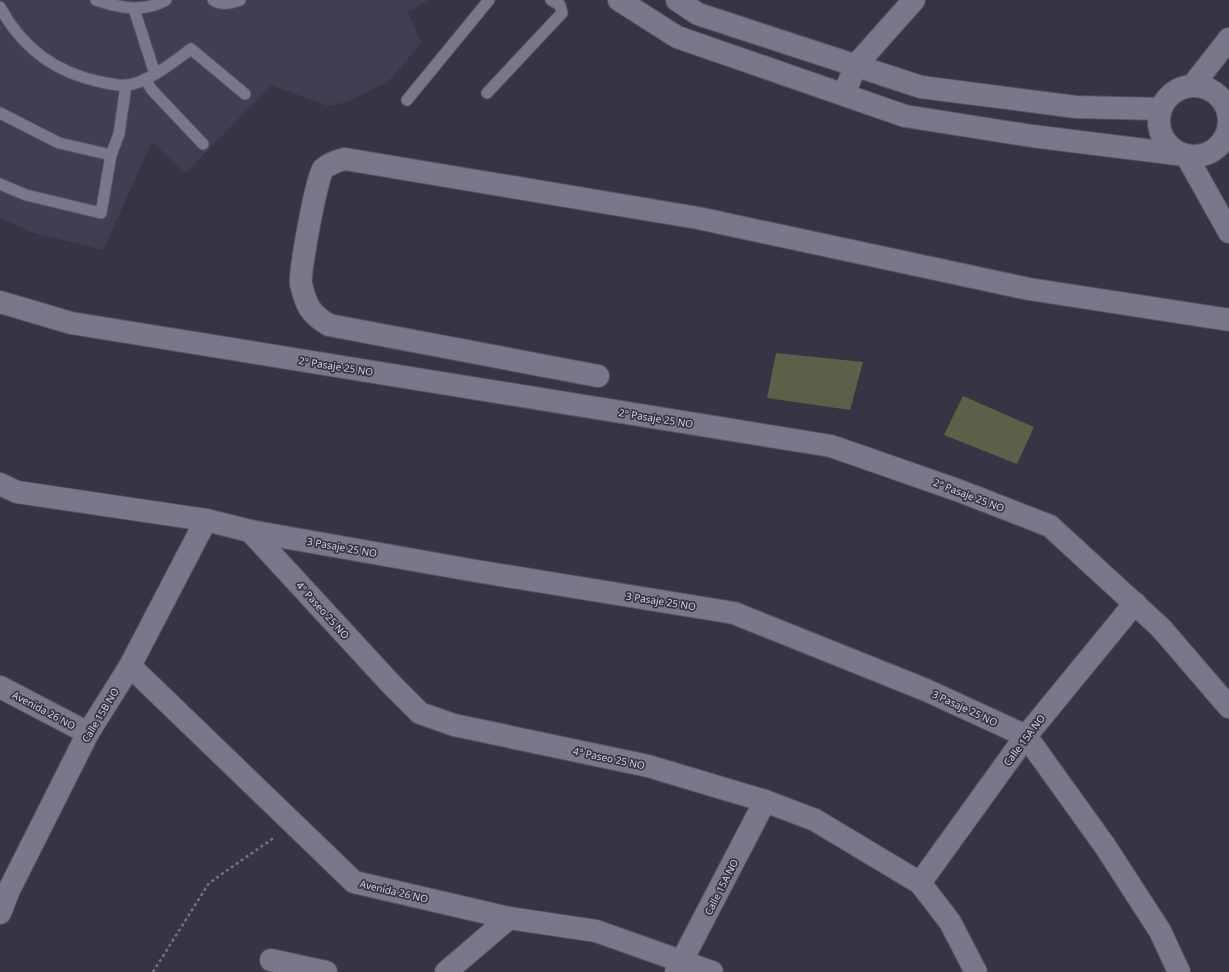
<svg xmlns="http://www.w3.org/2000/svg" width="1229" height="972" font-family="'Noto Sans',sans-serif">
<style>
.built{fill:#413e54}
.green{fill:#5b6148}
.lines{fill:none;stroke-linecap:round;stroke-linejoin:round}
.service-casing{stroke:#555360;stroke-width:13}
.minor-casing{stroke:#555360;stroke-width:24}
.path{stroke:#747480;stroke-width:2.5;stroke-dasharray:3 3;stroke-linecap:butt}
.service{stroke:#797789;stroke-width:11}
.minor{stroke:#797789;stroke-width:22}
.labels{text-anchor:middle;stroke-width:3.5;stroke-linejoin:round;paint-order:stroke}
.street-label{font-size:10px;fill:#d4d4dd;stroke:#363544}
</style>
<rect width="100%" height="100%" fill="#363544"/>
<path class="built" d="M 0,0 L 429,0 L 408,12 L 421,43 L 388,82 L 347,102 L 328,106 L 271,85 L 186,173 L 152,142 L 103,250 L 34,233 L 0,218 Z"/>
<g class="green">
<path d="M 776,353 L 863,362 L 850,410 L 767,398 Z"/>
<path d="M 963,396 L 1034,427 L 1017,464 L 944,435 Z"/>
</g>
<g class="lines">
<g class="service-casing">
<g id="service">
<path d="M 96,0 C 120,8 144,13 166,0"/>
<path d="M 213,0 C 222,6 231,3 240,0"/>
<path d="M 0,7 C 22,48 56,73 101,82 C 110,84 120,86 128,85 C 147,83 176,60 191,49 L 245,94"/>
<path d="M 134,9 L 155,74"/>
<path d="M 145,79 L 152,90 L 203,144"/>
<path d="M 487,93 L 562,13 L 560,5 L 551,0"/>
<path d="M 407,100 L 489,0"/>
<path d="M 0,113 L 59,143 L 111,155"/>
<path d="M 0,184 L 26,195 L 101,213 L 111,155 L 119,134 L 126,85"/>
</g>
</g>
<g class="minor-casing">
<g id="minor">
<path d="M 619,0 L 677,37 L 905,116 L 1032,136 L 1185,155"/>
<path d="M 677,0 L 698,14 L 921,87 L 1076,107 L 1160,109"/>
<path d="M 1193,85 L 1229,39"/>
<circle cx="1194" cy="121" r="35"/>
<path d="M 844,94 L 856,65 L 914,0"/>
<path d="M 1186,155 L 1229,232"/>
<path d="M 0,302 L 71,323 L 831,446 L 960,491 L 1050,526 L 1161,628 L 1229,707"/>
<path d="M 598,376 L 329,325 C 310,314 306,305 301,284 C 299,273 317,176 323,169 C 330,163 337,161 345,159 L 698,218 L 1029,289 L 1229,320"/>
<path d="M 0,484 L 17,492 L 206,520 L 250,531 L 476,571 L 734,613 L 926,690 L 1026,736 L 1105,846 L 1160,931 L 1179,972"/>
<path d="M 250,531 L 391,684 L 420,713 L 454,725 L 648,766 L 765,801 L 815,820 L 920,883 L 950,922 L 976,972"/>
<path d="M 130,666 L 354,882 L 509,918 L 596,931 L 712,972"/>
<path d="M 0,687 L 88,733"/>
<path d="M 920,883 L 1026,736 L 1135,603"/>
<path d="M 0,913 L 9,890 L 88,733 L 130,666 L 206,520"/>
<path d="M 271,960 L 326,972"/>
<path d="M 446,972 L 509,918"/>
<path d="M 676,972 L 765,801"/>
</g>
</g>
<path class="path" d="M 153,972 L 209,883 L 275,837"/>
<use href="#service" class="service"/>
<use href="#minor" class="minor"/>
</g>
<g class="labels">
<g class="street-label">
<text transform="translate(336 366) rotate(9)" y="4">2° Pasaje 25 NO</text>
<text transform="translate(656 418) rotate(9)" y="4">2° Pasaje 25 NO</text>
<text transform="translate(969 495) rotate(21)" y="4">2° Pasaje 25 NO</text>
<text transform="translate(342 547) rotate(10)" y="4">3 Pasaje 25 NO</text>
<text transform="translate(661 601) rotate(9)" y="4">3 Pasaje 25 NO</text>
<text transform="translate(323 610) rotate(48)" y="4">4° Paseo 25 NO</text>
<text transform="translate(965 708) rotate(25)" y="4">3 Pasaje 25 NO</text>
<text transform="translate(44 710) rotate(28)" y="4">Avenida 26 NO</text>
<text transform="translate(100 715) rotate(-59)" y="4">Calle 15B NO</text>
<text transform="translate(1024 740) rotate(-53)" y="4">Calle 15A NO</text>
<text transform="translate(609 758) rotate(12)" y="4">4° Paseo 25 NO</text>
<text transform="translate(721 887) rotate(-63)" y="4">Calle 15A NO</text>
<text transform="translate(394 891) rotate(13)" y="4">Avenida 26 NO</text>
</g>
</g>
</svg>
